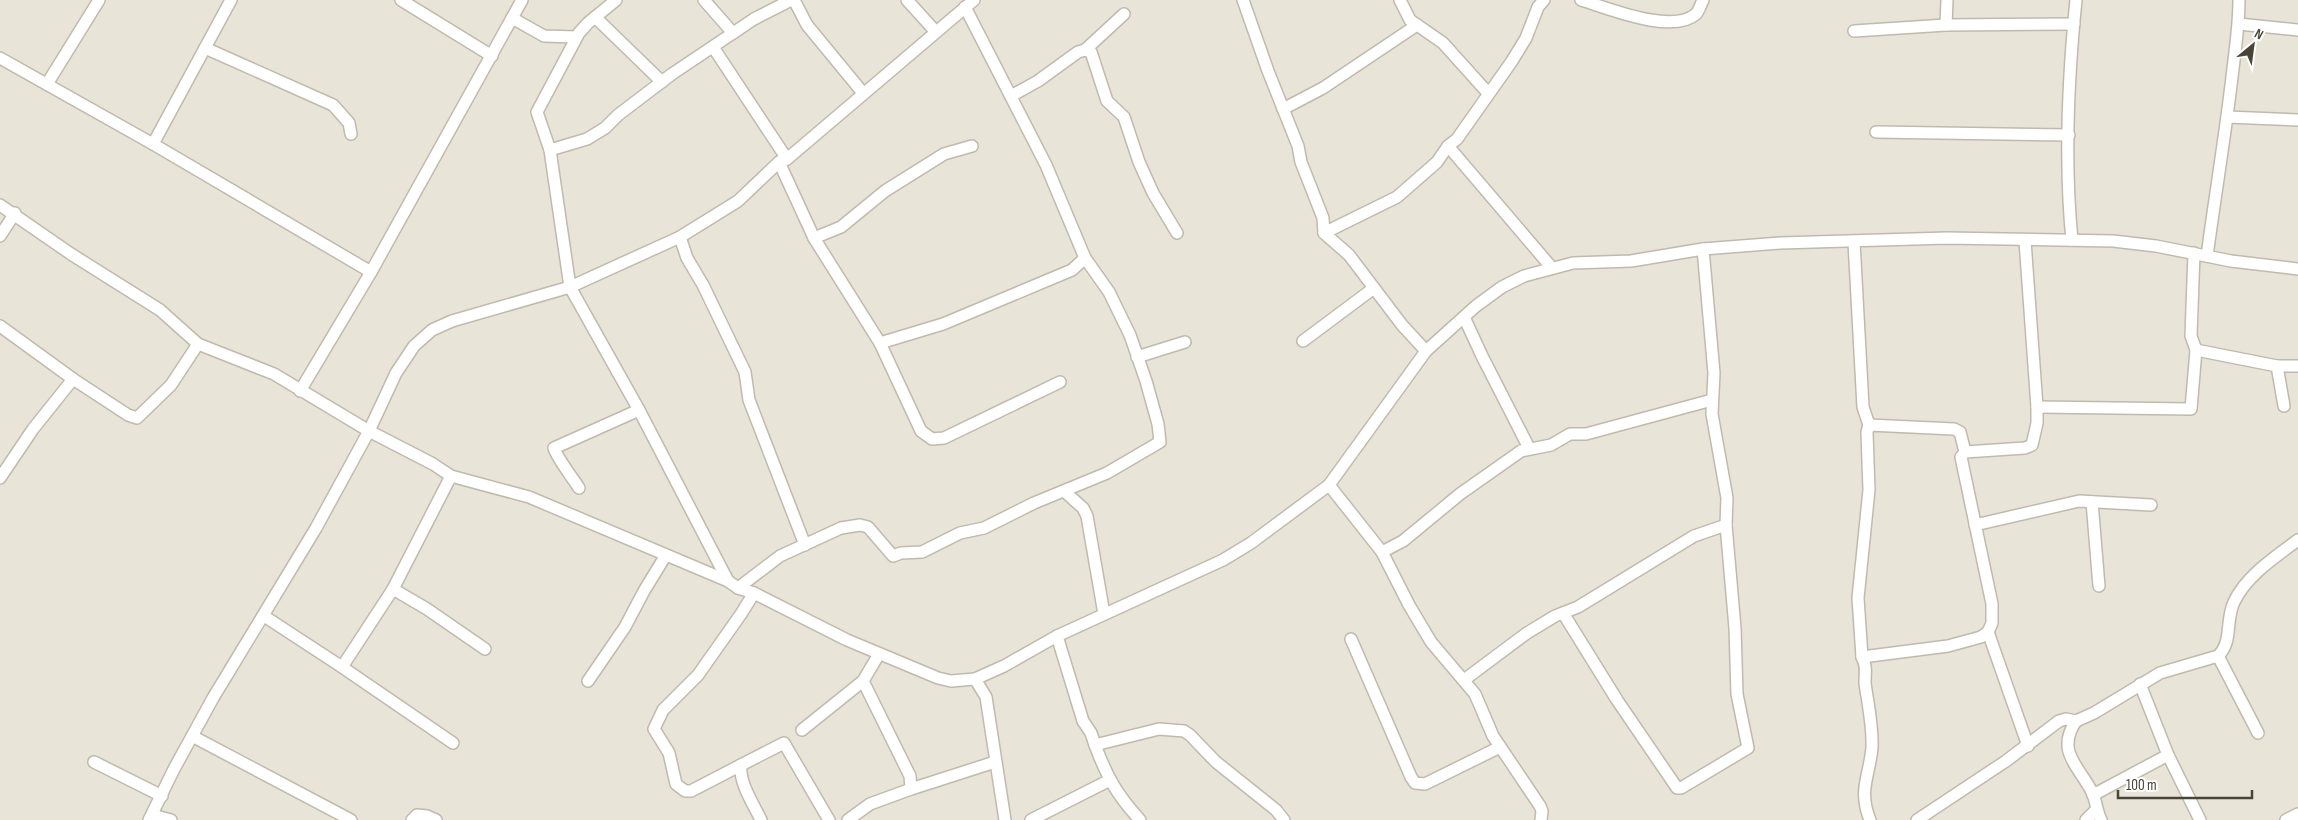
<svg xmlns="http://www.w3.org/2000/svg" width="2298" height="820" font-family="'Sofia Sans Condensed',sans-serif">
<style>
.residential{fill:#e9e4d8}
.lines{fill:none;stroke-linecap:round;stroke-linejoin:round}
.minor-casing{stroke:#c1baac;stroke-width:14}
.minor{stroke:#fff;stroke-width:11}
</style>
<rect width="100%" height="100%" fill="#f5f2ea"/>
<rect class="residential" x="0" y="0" width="2298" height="820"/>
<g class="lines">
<g class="minor-casing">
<g id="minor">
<path d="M 401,0 L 492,56"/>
<path d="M 616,0 L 588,23 L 579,33 L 537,112 L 550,150 L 570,287 L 639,410 L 728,581"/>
<path d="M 704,0 L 733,33"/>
<path d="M 794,0 L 807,25 L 863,93"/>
<path d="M 907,0 L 935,31"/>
<path d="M 1243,0 L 1268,71 L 1298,146 L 1301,162 L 1323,218 L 1324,233 L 1349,255 L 1402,325 L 1426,351"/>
<path d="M 1400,0 L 1410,20 L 1443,43 L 1488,93"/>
<path d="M 1581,0 C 1608,8 1672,35 1696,14 C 1699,11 1701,4 1703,0"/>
<path d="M 1947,0 L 1946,25 L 2074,24"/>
<path d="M 595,17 L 662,82"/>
<path d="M 512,18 L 544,36 L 576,37"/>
<path d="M 2239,24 L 2298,30"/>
<path d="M 1854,31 L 1946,25"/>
<path d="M 713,47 L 787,159"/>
<path d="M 205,48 L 333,105 L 349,123 L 351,134"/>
<path d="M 1085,50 L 1124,14"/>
<path d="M 0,58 L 153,144 L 371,272"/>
<path d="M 47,84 L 99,0"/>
<path d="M 1011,96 L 1038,81 L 1078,52 L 1085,50 L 1091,52 L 1107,101 L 1124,117 L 1139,162 L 1153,193 L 1177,233"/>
<path d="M 1283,109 L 1323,88 L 1417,25"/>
<path d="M 2227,117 L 2298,120"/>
<path d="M 1876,132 L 2069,135"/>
<path d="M 153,144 L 231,0"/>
<path d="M 1448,146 L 1552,268"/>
<path d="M 550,150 L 587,139 L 605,128 L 618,115 L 672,74 L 754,19 L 791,0"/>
<path d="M 779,162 L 814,238 L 880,343 L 921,431 L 932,439 L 944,438 L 1060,382"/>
<path d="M 0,205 L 71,254 L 160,310 L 198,344 L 274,374 L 369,431 L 433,464 L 451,476 L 529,497 L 728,581 L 738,588 L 754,593 L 847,640 L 938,678 L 951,681 L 975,679 L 1004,666 L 1057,636 L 1223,560 L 1251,543 L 1329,485 L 1426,351 L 1476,306 L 1502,287 L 1524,276 L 1573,263 L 1631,261 L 1703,249 L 1780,243 L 1947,238 L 2113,241 L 2156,246 L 2231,261 L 2298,269"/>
<path d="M 1324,233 L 1397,197 L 1437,162 L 1448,146 L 1457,139 L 1512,61 L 1526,38 L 1538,7 L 1544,0"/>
<path d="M 0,236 L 15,213"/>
<path d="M 680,237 L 687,258 L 703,285 L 745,372 L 749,400 L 805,545"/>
<path d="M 814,238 L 841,227 L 885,191 L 944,154 L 972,146"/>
<path d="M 2072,240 C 2064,161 2068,79 2076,0"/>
<path d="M 1854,242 L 1863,407 L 1869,425"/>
<path d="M 2194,253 L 2191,336 L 2196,350 L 2277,366 L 2284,406"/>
<path d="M 2207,256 C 2215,196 2225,137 2232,77 C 2235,51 2239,26 2239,0"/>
<path d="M 1464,317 L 1482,356 L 1529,448"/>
<path d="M 0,326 L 73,379 L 128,415 L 137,418 L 171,385 L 198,344"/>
<path d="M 1303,341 L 1374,288"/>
<path d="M 880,343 L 943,324 L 1072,270 L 1085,258"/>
<path d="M 1137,357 L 1185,342"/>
<path d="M 2277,366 L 2298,366"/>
<path d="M 300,391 L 371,272 L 522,0"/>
<path d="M 2037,407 L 2191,409 L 2196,350"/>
<path d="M 0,478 L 33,429 L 73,379"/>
<path d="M 1329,485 L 1382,552 L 1409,605 L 1431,642 L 1475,694 L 1493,736 L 1540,806 L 1542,811 L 1541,820"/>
<path d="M 579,488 C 572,477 557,458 554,448 L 639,410"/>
<path d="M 1064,491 L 1083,508 L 1087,516 L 1104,614"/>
<path d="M 2092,502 L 2099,586"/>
<path d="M 1975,525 L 2079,501 L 2151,505"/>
<path d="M 1382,552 L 1403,541 L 1460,494 L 1521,451 L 1551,445 L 1570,434 L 1586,434 L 1712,400"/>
<path d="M 738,588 L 780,556 L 841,528 L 860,525 L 868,527 L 893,556 L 901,553 L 922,552 L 960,533 L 984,528 L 1034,503 L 1107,473 L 1160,442 L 1158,424 L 1146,381 L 1130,335 L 1109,292 L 1085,258 L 1046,165 L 965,7"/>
<path d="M 393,589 L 427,609 L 485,649"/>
<path d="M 754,593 L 741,614 L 698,675 L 663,710 L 654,729 L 669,753 L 676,784 L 685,791 L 691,791 L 741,765 C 739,783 753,803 761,820"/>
<path d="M 1563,613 L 1617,700 L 1677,788 L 1681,788 L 1748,748 L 1737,694 L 1735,628 L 1726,525 L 1727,498 L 1712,414 L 1714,373 L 1703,249"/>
<path d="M 264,616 L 342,667 L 393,589 L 451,476"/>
<path d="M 1988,632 L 2028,746"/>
<path d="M 1057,636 L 1083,721 L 1091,733 L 1095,745 L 1159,729 L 1184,731 L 1190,735 L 1216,762 L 1276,810 L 1284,820"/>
<path d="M 1351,639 L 1411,777 L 1415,783 L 1425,784 L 1500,747"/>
<path d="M 2218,656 L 2258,733"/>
<path d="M 1862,657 L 1858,598 L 1869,490 L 1867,432 L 1869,425 L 1954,429 L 1960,432 L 1965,452"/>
<path d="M 342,667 L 453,743"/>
<path d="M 975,679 L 986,697 L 1005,820"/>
<path d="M 1464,680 L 1527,633 L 1555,616 L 1578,607 L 1694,536 L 1726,525"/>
<path d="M 588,681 L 625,627 L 644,591 L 666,555"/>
<path d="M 2140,684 L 2168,755 L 2200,820"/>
<path d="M 2076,721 C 2055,752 2080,767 2093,794 C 2096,802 2097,812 2101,820"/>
<path d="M 802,730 L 863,681"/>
<path d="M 192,736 L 351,820"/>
<path d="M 1095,745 C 1107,777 1117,795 1140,820"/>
<path d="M 94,762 L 162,796"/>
<path d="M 741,765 L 784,743 L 829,820"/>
<path d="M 911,789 L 995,762"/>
<path d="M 2093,795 L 2168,755"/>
<path d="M 152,815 L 171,820"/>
<path d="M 149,820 L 174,769 L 213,698 L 316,528 L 369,431 L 396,373 L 414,346 L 432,330 L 452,321 L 570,287 L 680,237 L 738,201 L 779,162 L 787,159 L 974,0"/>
<path d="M 412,820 L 417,815 L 427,816 L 436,820"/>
<path d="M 848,820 L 870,804 L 911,789 L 910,776 L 863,681 L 879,654"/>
<path d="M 1031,820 L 1110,780"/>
<path d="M 1870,820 C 1858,790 1869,778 1872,748 C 1873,726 1868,705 1865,683 C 1865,673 1867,666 1862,657 L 1948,646 L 1981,637 L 1988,632 L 1992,623 L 1992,604 L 1961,457 L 1965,452 L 2025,448 L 2032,445 L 2037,423 L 2037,407 L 2025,241"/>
<path d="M 1917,820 L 2006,761 L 2059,721 L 2066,719 L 2076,721 L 2094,713 L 2160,673 L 2218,656 C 2233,642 2225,621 2234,602 C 2246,576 2275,557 2298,540"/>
<path d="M 2086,820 L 2096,810"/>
<path d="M 2286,820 L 2298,814"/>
</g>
</g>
<use href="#minor" class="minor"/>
</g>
<g transform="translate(2253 45) rotate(29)" stroke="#ffffff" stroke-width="4" paint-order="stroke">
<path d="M0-4L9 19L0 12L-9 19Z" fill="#494338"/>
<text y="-8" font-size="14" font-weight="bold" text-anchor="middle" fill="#494338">N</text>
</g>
<path d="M2118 790v8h134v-8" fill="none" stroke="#494338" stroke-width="2.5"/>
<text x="2126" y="790" font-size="15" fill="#494338" stroke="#ffffff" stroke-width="4" paint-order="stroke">100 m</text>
</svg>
